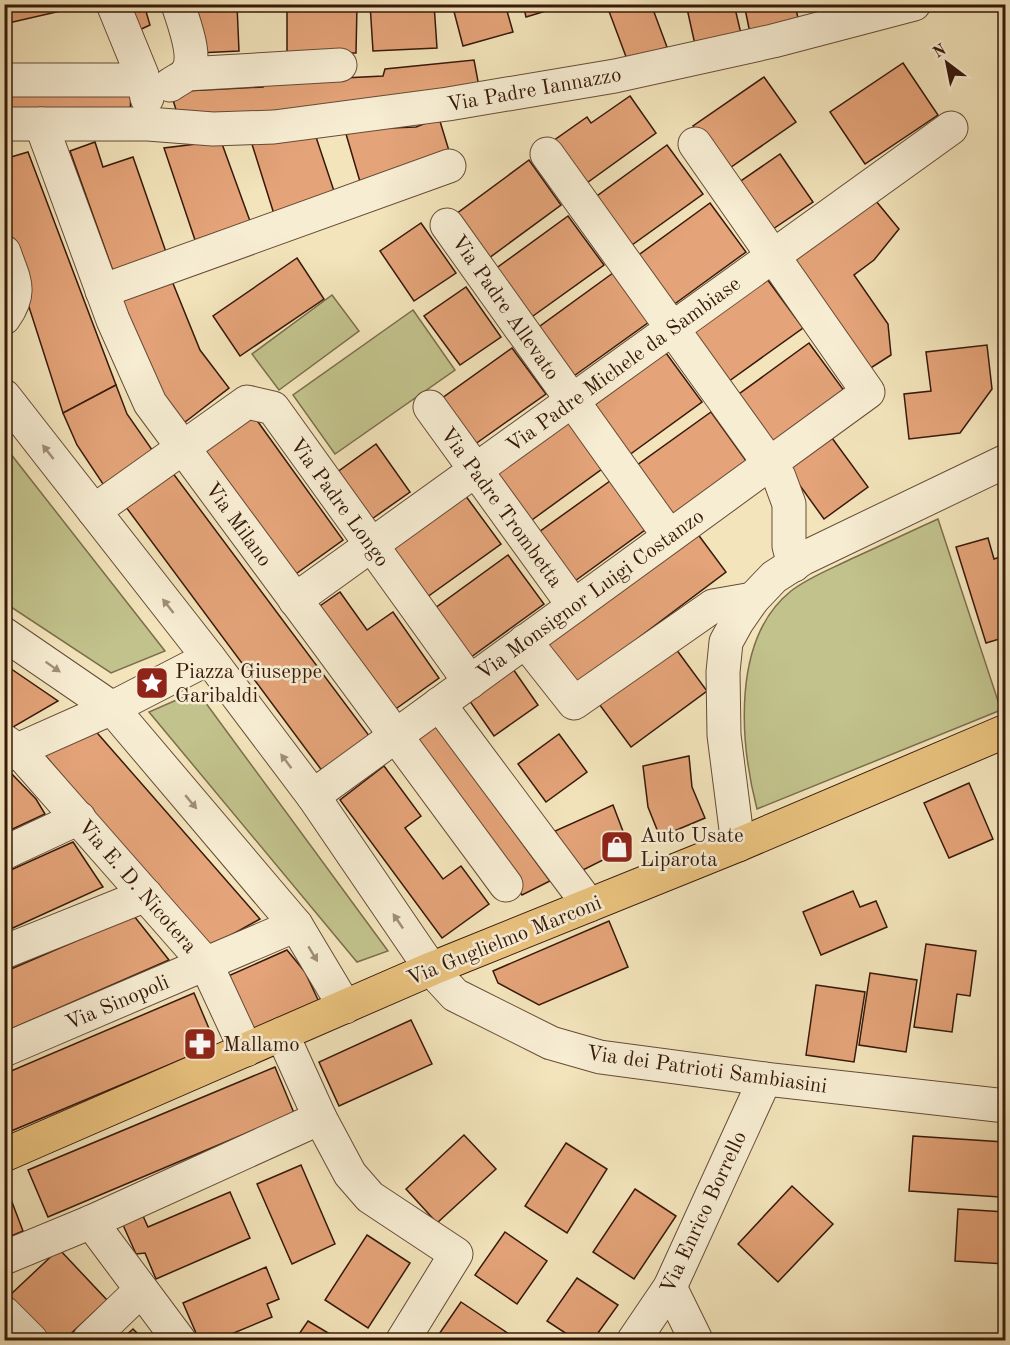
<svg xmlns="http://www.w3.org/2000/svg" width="1010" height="1345" font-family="'Old Standard TT',serif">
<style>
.green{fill:#c2c28c;stroke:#7c6e4c;stroke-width:1.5}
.building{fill:#e4a378;stroke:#37190b;stroke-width:1.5}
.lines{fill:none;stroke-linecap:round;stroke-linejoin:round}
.minor-casing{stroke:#664c37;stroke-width:35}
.major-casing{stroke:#37190b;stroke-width:35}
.minor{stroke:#f7edd3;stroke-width:33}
.major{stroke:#eac27e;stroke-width:33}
.oneway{fill:#a18e79}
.labels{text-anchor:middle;stroke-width:5;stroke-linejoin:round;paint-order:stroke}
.street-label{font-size:21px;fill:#37190b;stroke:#f7edd3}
.poi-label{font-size:21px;fill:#37190b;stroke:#f7edd3;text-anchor:start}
</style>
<rect width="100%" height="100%" fill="#f3e4bb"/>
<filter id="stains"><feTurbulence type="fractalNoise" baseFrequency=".00333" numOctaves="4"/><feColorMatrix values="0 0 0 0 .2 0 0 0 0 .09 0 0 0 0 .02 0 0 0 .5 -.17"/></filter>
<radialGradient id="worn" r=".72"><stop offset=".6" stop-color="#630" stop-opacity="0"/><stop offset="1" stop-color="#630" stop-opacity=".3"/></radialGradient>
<g class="green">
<path d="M 332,295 L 359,331 L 279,390 L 252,354 Z"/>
<path d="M 413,310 L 455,370 L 335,454 L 293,395 Z"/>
<path d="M 4,445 L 10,453 L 165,651 L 111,673 L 5,603 Z"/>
<path d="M 938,519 L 1001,710 L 757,809 C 740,743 731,639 791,591 C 809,577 831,569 851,559 C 880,546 909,532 938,519 Z"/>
<path d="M 197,691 L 388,951 L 357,962 L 149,712 Z"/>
</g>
<g class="building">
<path d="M 4,4 L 73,4 L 74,8 L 4,24 Z"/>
<path d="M 121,4 L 150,4 L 145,8 L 150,25 L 133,33 Z"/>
<path d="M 370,4 L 434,4 L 437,48 L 373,51 Z"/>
<path d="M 452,4 L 505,4 L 513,32 L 463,46 Z"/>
<path d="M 523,4 L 569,4 L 526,17 Z"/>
<path d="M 612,4 L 651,4 L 667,47 L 628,62 L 607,6 Z"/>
<path d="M 686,4 L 734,4 L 742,38 L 696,49 Z"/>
<path d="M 744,4 L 795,4 L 799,23 L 750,33 Z"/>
<path d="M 826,4 L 875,4 L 828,15 Z"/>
<path d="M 237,5 L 239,51 L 198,53 L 196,7 Z"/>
<path d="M 287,5 L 357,5 L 356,53 L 287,53 Z"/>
<path d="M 474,60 L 480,92 L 267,120 L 178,116 L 172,97 L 185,91 L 263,87 L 263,82 L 383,76 L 385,69 Z"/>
<path d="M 903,63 L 938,115 L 865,164 L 830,112 Z"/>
<path d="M 764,77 L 796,122 L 724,172 L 693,126 Z"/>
<path d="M 4,89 L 131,89 L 130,119 L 4,119 Z"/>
<path d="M 630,96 L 656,133 L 584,185 L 553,141 L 587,117 L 591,123 Z"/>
<path d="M 439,118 L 450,154 L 361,185 L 346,134 L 364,129 L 416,127 Z"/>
<path d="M 314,131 L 335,194 L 274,214 L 251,141 Z"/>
<path d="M 221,141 L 250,221 L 195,240 L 164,148 Z"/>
<path d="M 95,142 L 103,167 L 133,157 L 166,252 L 113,271 L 70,151 Z"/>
<path d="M 667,145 L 703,194 L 625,250 L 590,201 Z"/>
<path d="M 28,152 L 116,385 L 63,413 L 4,229 L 4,159 Z"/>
<path d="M 780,154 L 813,202 L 767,233 L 735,185 Z"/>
<path d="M 529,160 L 561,205 L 485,261 L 452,217 Z"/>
<path d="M 876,201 L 899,229 L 874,260 L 854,275 L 888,324 L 891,355 L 866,371 L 791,263 Z"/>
<path d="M 710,203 L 746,252 L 669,308 L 633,259 Z"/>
<path d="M 568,216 L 604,265 L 526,321 L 491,272 Z"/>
<path d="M 421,223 L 456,273 L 414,301 L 380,251 Z"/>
<path d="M 297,258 L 324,299 L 240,356 L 213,316 Z"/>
<path d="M 613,273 L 649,322 L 571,378 L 536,329 Z"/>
<path d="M 767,279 L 803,328 L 725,384 L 690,335 Z"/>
<path d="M 172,281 L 200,350 L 229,388 L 180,426 L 149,383 L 118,302 Z"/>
<path d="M 466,287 L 501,337 L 460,365 L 424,316 Z"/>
<path d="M 809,343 L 845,392 L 767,448 L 732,399 Z"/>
<path d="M 987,345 L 992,389 L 960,433 L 909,439 L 904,394 L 931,391 L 926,352 Z"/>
<path d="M 512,348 L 546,394 L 471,447 L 438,401 Z"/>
<path d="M 666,353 L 702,402 L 625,458 L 589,409 Z"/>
<path d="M 116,385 L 127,414 L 155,454 L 107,490 L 77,445 L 63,413 Z"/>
<path d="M 711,412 L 747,462 L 669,517 L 633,468 Z"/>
<path d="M 253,415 L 343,540 L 293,576 L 204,451 Z"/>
<path d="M 567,420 L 602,469 L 525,525 L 489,476 Z"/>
<path d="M 832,438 L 868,487 L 824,519 L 788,469 Z"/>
<path d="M 376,444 L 410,492 L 369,521 L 336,473 Z"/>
<path d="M 169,468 L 370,737 L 323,772 L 123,503 Z"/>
<path d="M 610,481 L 645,530 L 568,586 L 532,537 Z"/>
<path d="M 465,495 L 501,544 L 423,600 L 388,551 Z"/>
<path d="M 697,533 L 726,572 L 577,684 L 547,645 Z"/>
<path d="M 988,538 L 994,559 L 1006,555 L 1006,637 L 986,643 L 956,547 Z"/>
<path d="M 508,555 L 544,604 L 467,660 L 431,611 Z"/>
<path d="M 340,592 L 367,630 L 393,612 L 439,678 L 390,713 L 317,608 Z"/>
<path d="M 676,649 L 707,691 L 631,747 L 599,704 Z"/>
<path d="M 4,664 L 58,701 L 8,730 L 4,728 Z"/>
<path d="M 513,669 L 538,705 L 494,736 L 469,700 Z"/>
<path d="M 436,726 L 550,881 L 522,895 L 413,743 Z"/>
<path d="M 92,727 L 260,919 L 208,948 L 44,754 Z"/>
<path d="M 559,734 L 587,772 L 546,802 L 518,764 Z"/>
<path d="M 689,756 L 692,787 L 705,818 L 660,837 L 648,807 L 643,766 Z"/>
<path d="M 384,766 L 421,816 L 405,828 L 443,879 L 461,866 L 489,904 L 442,938 L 340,800 Z"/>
<path d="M 8,770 L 36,799 L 45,814 L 4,833 L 4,771 Z"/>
<path d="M 969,783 L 993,839 L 949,858 L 924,803 Z"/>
<path d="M 613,805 L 629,847 L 579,872 L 555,831 Z"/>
<path d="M 73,842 L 103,887 L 4,932 L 4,873 Z"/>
<path d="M 853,891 L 860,907 L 876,901 L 887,927 L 821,955 L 803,912 Z"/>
<path d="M 134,916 L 169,960 L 4,1032 L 4,972 Z"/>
<path d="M 609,921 L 628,967 L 539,1005 L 498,983 L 493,971 Z"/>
<path d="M 926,944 L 976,951 L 970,996 L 957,994 L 952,1032 L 914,1027 Z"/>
<path d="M 287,950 L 305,972 L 320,1004 L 250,1034 L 226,977 Z"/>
<path d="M 870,973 L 917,980 L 906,1052 L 859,1045 Z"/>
<path d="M 816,985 L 865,992 L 854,1062 L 806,1055 Z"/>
<path d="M 194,993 L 216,1045 L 4,1134 L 4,1074 Z"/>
<path d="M 411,1020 L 432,1064 L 339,1106 L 319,1062 Z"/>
<path d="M 275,1067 L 294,1113 L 48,1217 L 28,1170 Z"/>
<path d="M 464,1135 L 496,1169 L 437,1223 L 406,1189 Z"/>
<path d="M 913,1136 L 1004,1142 L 1000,1197 L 909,1191 Z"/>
<path d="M 566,1143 L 607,1169 L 567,1233 L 525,1206 Z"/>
<path d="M 301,1165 L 335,1244 L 292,1264 L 257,1184 Z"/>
<path d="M 4,1181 L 23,1231 L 4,1239 Z"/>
<path d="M 792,1186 L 833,1224 L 778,1282 L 738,1244 Z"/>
<path d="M 635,1189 L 676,1216 L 634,1279 L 593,1252 Z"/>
<path d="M 230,1192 L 250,1238 L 156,1279 L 145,1253 L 136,1254 L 123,1225 L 143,1216 L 148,1227 Z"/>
<path d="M 958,1209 L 1006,1212 L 1006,1264 L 955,1261 Z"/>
<path d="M 505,1232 L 547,1261 L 517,1304 L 475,1275 Z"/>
<path d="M 367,1235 L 410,1263 L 368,1328 L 325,1300 Z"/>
<path d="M 59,1249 L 107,1300 L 64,1340 L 51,1340 L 9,1296 Z"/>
<path d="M 266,1267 L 279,1299 L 267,1304 L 272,1317 L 217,1340 L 199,1340 L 183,1303 Z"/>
<path d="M 577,1278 L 618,1305 L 593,1340 L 576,1340 L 547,1321 Z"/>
<path d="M 461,1302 L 518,1340 L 435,1340 Z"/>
<path d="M 308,1321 L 340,1340 L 295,1340 Z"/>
<path d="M 133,1329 L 144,1340 L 121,1340 Z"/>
</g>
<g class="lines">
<g class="minor-casing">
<g id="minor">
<path d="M 113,4 L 142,75 L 147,98"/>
<path d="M 186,74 L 340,65"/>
<path d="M 4,80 L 143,80"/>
<path d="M 170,85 C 175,81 183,78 186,74 C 199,58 183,22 178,4"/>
<path d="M 4,124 L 148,124 L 213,129 L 274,127 L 448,104 L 615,76 L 773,41 L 914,4"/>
<path d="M 41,124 L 113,320 L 150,403 L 506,885"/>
<path d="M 547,154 L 779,477 L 789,504 L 789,546 L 794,565"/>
<path d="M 447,225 L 669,536"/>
<path d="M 4,252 C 14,281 23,291 4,318"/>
<path d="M 102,291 L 449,166"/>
<path d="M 4,396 L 209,658 L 313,796 L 431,969 L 455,995 L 551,1043 L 600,1057 L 765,1079 L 1006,1106"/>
<path d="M 430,407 L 574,606"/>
<path d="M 94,511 L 247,402 L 273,408 L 470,682"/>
<path d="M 295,600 L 951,128"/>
<path d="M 4,634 L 112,708 L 296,925 L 345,1007"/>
<path d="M 525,641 L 574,703 L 713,606 L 753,599"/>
<path d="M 439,704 L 589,905"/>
<path d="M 4,741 L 18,750 L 206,964 L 246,1050"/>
<path d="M 4,756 L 112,708 L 209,658"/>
<path d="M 313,796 L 868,392 L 695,144"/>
<path d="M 738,845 L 724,735 L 723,672 L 726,642 L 737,622 L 753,599 L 774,577 L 802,559 L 1006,461"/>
<path d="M 4,853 L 79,818"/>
<path d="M 4,952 L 146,895"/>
<path d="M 282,1034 L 320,1118 L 350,1174 L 370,1197 L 456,1254 L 403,1340"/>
<path d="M 4,1050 L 296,925"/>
<path d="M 91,1222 L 179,1340"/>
<path d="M 4,1258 L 91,1222 L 320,1118"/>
<path d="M 670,1287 L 696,1340"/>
<path d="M 4,1313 L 31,1340"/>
<path d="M 89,1340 L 141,1290"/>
<path d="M 634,1340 L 670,1287 L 765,1079"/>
</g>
</g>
<g class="major-casing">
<path id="major" d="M 4,1155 L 431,969 L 738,845 L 1006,731"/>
</g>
<use href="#minor" class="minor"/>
<use href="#major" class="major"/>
</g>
<defs><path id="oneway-solid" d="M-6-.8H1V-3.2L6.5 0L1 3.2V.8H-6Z" transform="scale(1.5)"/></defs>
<g class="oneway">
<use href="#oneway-solid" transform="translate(48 452) rotate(-128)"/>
<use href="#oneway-solid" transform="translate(168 606) rotate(-128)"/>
<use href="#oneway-solid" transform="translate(53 667) rotate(35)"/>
<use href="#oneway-solid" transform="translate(286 761) rotate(-127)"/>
<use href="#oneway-solid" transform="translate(191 802) rotate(50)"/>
<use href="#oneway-solid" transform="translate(398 921) rotate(-124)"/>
<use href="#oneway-solid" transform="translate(313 954) rotate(59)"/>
</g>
<defs>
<g id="sight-square" transform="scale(1.725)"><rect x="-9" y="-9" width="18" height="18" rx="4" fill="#8f2418" stroke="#f7edd3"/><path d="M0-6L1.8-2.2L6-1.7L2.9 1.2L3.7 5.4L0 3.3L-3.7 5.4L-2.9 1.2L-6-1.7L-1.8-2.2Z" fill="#fff"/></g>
<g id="shop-square" transform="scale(1.725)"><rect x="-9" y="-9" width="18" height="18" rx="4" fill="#8f2418" stroke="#f7edd3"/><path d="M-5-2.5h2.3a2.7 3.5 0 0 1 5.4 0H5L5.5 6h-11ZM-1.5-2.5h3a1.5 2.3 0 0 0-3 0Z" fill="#fff"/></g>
<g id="pharmacy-square" transform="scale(1.725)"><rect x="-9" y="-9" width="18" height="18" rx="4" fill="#8f2418" stroke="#f7edd3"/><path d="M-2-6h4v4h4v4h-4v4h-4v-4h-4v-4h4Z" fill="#fff"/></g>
</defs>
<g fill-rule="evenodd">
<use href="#sight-square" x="152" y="683"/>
<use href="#shop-square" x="617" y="847"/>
<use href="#pharmacy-square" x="200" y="1044"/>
</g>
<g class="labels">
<g class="street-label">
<text transform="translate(534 89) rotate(-10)" y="7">Via Padre Iannazzo</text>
<text transform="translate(506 307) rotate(55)" y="7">Via Padre Allevato</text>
<text transform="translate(623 364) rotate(-36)" y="7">Via Padre Michele da Sambiase</text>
<text transform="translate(340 502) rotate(54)" y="7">Via Padre Longo</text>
<text transform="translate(502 507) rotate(54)" y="7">Via Padre Trombetta</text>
<text transform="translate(239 524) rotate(54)" y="7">Via Milano</text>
<text transform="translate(590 594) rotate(-36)" y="7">Via Monsignor Luigi Costanzo</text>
<text transform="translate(138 886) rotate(49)" y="7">Via E. D. Nicotera</text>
<text transform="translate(504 940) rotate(-22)" y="7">Via Guglielmo Marconi</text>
<text transform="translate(117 1002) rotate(-23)" y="7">Via Sinopoli</text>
<text transform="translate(707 1069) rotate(8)" y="7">Via dei Patrioti Sambiasini</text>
<text transform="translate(703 1212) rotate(-65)" y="7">Via Enrico Borrello</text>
</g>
<g class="poi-label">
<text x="175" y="678">Piazza Giuseppe<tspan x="175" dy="24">Garibaldi</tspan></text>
<text x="640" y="842">Auto Usate<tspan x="640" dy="24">Liparota</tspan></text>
<text x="223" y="1051">Mallamo</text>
</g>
</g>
<rect width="1010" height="1345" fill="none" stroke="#f3e4bb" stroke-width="24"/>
<rect x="6" y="6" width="998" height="1333" fill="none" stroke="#37190b" stroke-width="3"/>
<rect x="12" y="12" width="986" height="1321" fill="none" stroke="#37190b" stroke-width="1.5"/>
<g transform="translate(947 63) rotate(328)" stroke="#f7edd3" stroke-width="4.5" paint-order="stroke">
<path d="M0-4.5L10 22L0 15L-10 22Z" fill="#37190b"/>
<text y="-9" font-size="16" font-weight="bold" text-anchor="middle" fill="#37190b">N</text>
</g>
<rect width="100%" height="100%" filter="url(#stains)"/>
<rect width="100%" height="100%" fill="url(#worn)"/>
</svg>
